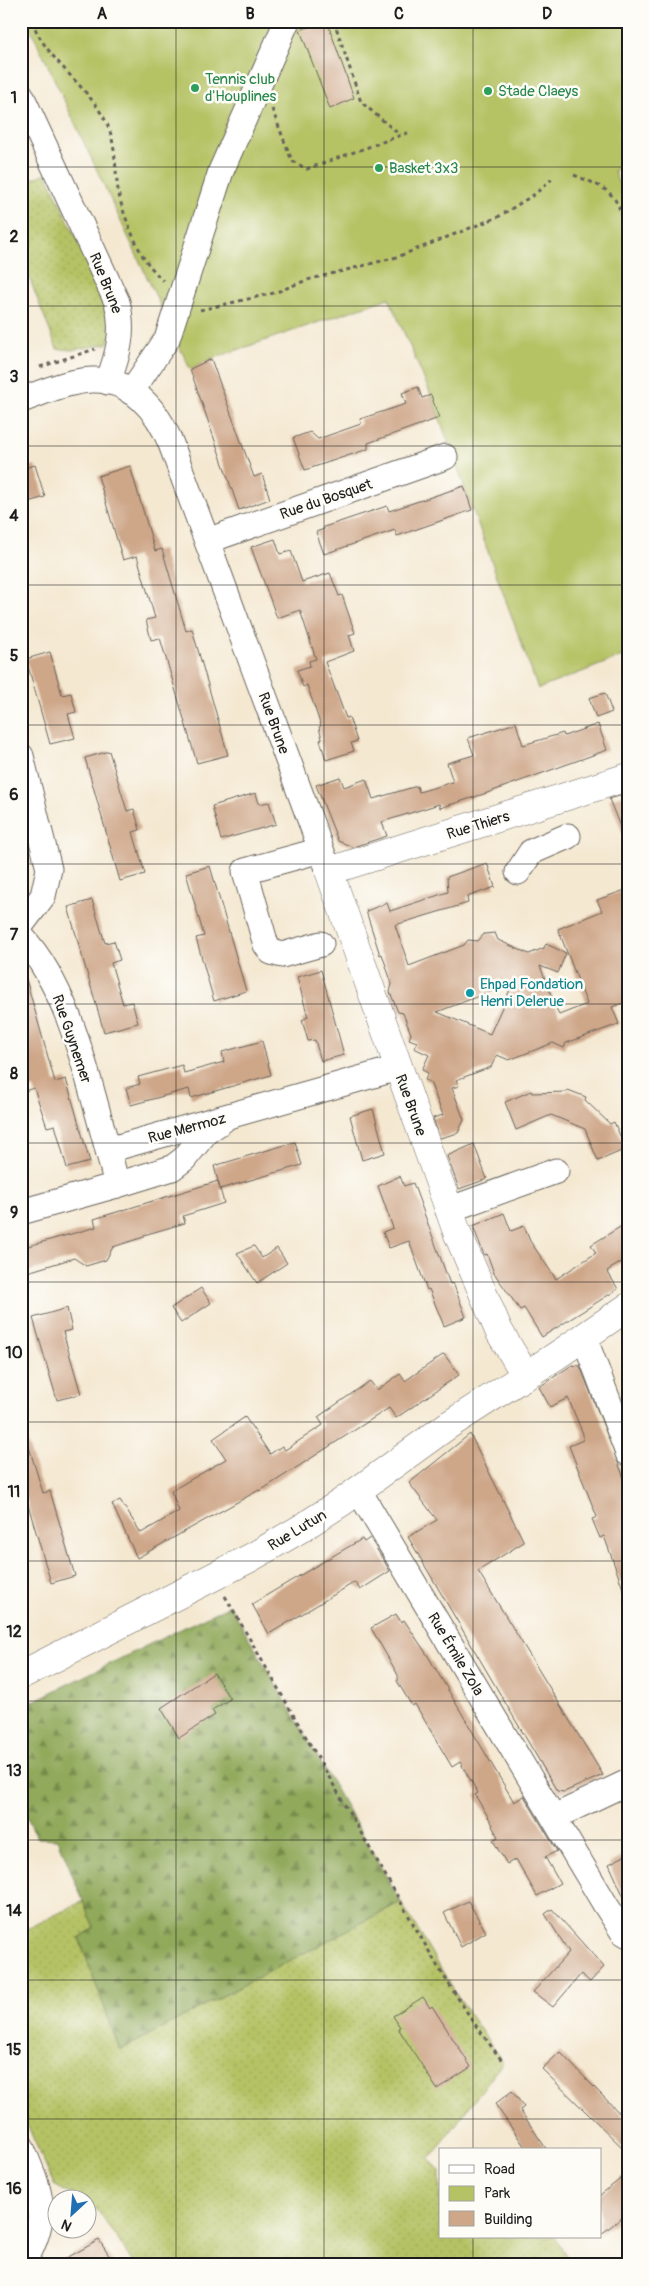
<svg xmlns="http://www.w3.org/2000/svg" width="649" height="2286" font-family="Pangolin,sans-serif">
<style>
.grass{fill:url(#grass-dots);stroke:#687040}
.forest{fill:url(#forest-firs);stroke:#56623b}
.green{fill:#b5c365;stroke:#687040}
.building{fill:#cea688;fill-rule:evenodd}
.lines{fill:none;stroke-linecap:round;stroke-linejoin:round}
.minor-casing{stroke:#68635b;stroke-width:27}
.major-casing{stroke:#68635b;stroke-width:29}
.path{stroke:#68635b;stroke-width:3;stroke-dasharray:4 4;stroke-linecap:butt}
.minor{stroke:#fff;stroke-width:25}
.major{stroke:#fff;stroke-width:28}
.grid{fill:none;stroke:#1c1c1c;stroke-width:1;stroke-opacity:0.55}
.leisure-dot{fill:#2e9e5b;stroke:#fdfcf7;stroke-width:2}
.culture-dot{fill:#0f9aa8;stroke:#fdfcf7;stroke-width:2}
.labels{text-anchor:middle;stroke-width:5;stroke-linejoin:round;paint-order:stroke}
.leisure-label{font-size:15px;fill:#27864d;stroke:#fdfcf7;text-anchor:start}
.street-label{font-size:15px;fill:#1c1c1c;stroke:#fdfcf7}
.culture-label{font-size:15px;fill:#0d838f;stroke:#fdfcf7;text-anchor:start}
.neatline{fill:none;stroke:#1c1c1c;stroke-width:2}
.grid-label{font-size:16px;text-anchor:middle;font-weight:bold;fill:#1c1c1c}
</style>
<defs>
<pattern id="grass-dots" width="8" height="8" patternUnits="userSpaceOnUse" patternTransform="scale(1.25)"><rect width="8" height="8" fill="#b5c365"/><path d="M2 2h.1M6 6h.1" fill="none" stroke="#9ba757" stroke-width="1.8" stroke-linecap="round"/></pattern>
<pattern id="forest-firs" width="22" height="20" patternUnits="userSpaceOnUse" patternTransform="scale(1.25)"><rect width="22" height="20" fill="#90a95a"/><path d="M5 1l3.5 6h-7zM16 11l3.5 6h-7z" fill="#75894a"/></pattern>
</defs>
<rect width="100%" height="100%" fill="#fdfcf7"/>
<filter id="ink" filterUnits="userSpaceOnUse"><feTurbulence type="fractalNoise" baseFrequency=".02" numOctaves="2"/><feDisplacementMap in="SourceGraphic" scale="10" xChannelSelector="R" yChannelSelector="G"/><feConvolveMatrix kernelMatrix="1 2 1 2 8 2 1 2 1" color-interpolation-filters="sRGB"/></filter>
<filter id="wash" filterUnits="userSpaceOnUse"><feTurbulence type="fractalNoise" baseFrequency=".0096" numOctaves="4" result="noise"/><feDisplacementMap in="SourceGraphic" scale="20" xChannelSelector="R" yChannelSelector="G"/><feGaussianBlur stdDeviation="1.12" result="paint"/><feColorMatrix in="noise" values="0 0 0 0 0 0 0 0 0 0 0 0 0 0 0 0 0 1.4 0 .05"/><feComposite in="paint" operator="in"/></filter>
<g filter="url(#wash)">
<rect width="100%" height="100%" fill="#f4e8d1"/>
<g class="grass">
<path d="M 46,173 L 108,305 L 113,332 L 107,344 L 72,350 L 57,349 L 21,257 L 21,184 Z"/>
<path d="M 83,1901 L 95,1929 L 79,1938 L 120,2050 L 401,1902 L 459,1999 L 503,2062 L 430,2159 L 440,2171 L 440,2237 L 555,2237 L 572,2265 L 135,2265 L 98,2211 L 88,2204 L 88,2198 L 77,2198 L 54,2185 L 21,2111 L 21,1932 Z"/>
</g>
<path class="forest" d="M 230,1605 L 401,1902 L 120,2050 L 79,1938 L 94,1928 L 58,1839 L 37,1838 L 21,1804 L 21,1707 Z"/>
<path class="green" d="M 27,21 L 628,21 L 628,165 L 614,171 L 628,208 L 628,654 L 538,689 L 431,395 L 389,298 L 211,359 L 190,369 Z"/>
<g id="blocks">
<g class="building">
<path d="M 325,21 L 327,21 L 354,98 L 330,109 L 300,30 Z"/>
<path d="M 211,359 L 254,477 L 262,474 L 270,499 L 239,510 L 190,369 Z"/>
<path d="M 418,387 L 422,398 L 431,395 L 439,418 L 368,443 L 368,449 L 305,470 L 293,438 L 310,432 L 318,439 L 361,424 L 360,419 L 406,404 L 402,393 Z"/>
<path d="M 35,465 L 45,497 L 21,504 L 21,469 Z"/>
<path d="M 130,466 L 155,551 L 162,549 L 186,631 L 192,629 L 228,755 L 197,763 L 160,638 L 151,640 L 146,620 L 155,618 L 137,556 L 123,560 L 98,476 Z"/>
<path d="M 464,486 L 472,510 L 397,536 L 395,530 L 324,554 L 316,532 L 324,529 L 324,527 L 387,506 L 389,511 Z"/>
<path d="M 275,539 L 280,554 L 291,551 L 302,582 L 330,573 L 339,596 L 342,595 L 355,633 L 349,635 L 354,651 L 325,662 L 346,718 L 349,717 L 357,741 L 351,743 L 354,751 L 326,760 L 320,740 L 322,739 L 319,727 L 321,726 L 307,685 L 303,687 L 297,670 L 310,666 L 309,661 L 316,659 L 300,610 L 277,618 L 251,547 Z"/>
<path d="M 50,652 L 62,695 L 71,693 L 76,712 L 68,714 L 75,738 L 50,744 L 26,659 Z"/>
<path d="M 605,693 L 612,712 L 596,718 L 589,698 Z"/>
<path d="M 516,723 L 523,745 L 563,733 L 564,736 L 598,724 L 607,750 L 487,793 L 440,808 L 439,804 L 382,822 L 387,836 L 353,847 L 338,841 L 316,785 L 340,777 L 344,787 L 366,779 L 373,799 L 417,786 L 419,792 L 453,782 L 447,763 L 474,755 L 468,738 Z"/>
<path d="M 109,751 L 127,811 L 134,809 L 140,830 L 133,832 L 145,874 L 120,881 L 85,758 Z"/>
<path d="M 256,793 L 259,804 L 269,802 L 276,824 L 221,840 L 212,806 Z"/>
<path d="M 623,795 L 628,804 L 627,844 L 609,799 Z"/>
<path d="M 487,863 L 495,887 L 467,897 L 468,903 L 395,925 L 409,966 L 464,945 L 468,940 L 478,941 L 484,934 L 495,933 L 498,940 L 529,954 L 544,948 L 546,944 L 566,953 L 558,973 L 540,966 L 559,1015 L 587,1004 L 558,929 L 602,911 L 597,900 L 628,889 L 628,1001 L 612,1007 L 619,1024 L 566,1043 L 564,1048 L 553,1043 L 509,1060 L 497,1055 L 491,1067 L 456,1080 L 459,1086 L 452,1088 L 464,1120 L 458,1133 L 440,1138 L 433,1118 L 443,1115 L 430,1082 L 425,1080 L 428,1073 L 422,1070 L 429,1055 L 414,1048 L 417,1042 L 409,1039 L 411,1034 L 403,1013 L 398,1012 L 390,992 L 392,984 L 382,954 L 380,955 L 366,911 L 387,903 L 390,911 L 448,892 L 447,877 ZM 513,983 L 490,1034 L 437,1012 Z"/>
<path d="M 210,866 L 246,991 L 214,1001 L 196,938 L 204,936 L 186,873 Z"/>
<path d="M 92,900 L 105,943 L 114,941 L 120,960 L 111,963 L 123,1004 L 132,1002 L 138,1023 L 104,1032 L 68,907 Z"/>
<path d="M 321,970 L 344,1055 L 321,1061 L 315,1040 L 308,1041 L 302,1020 L 308,1017 L 297,977 Z"/>
<path d="M 26,979 L 55,1082 L 66,1079 L 90,1162 L 67,1168 L 55,1125 L 47,1127 L 34,1088 L 21,1092 L 21,980 Z"/>
<path d="M 262,1041 L 271,1075 L 191,1098 L 189,1089 L 131,1105 L 126,1088 L 140,1084 L 138,1077 L 182,1065 L 184,1073 L 224,1062 L 222,1052 Z"/>
<path d="M 568,1090 L 586,1097 L 585,1100 L 610,1124 L 614,1122 L 626,1149 L 598,1161 L 585,1129 L 551,1115 L 516,1130 L 505,1102 L 531,1091 L 532,1093 L 567,1092 Z"/>
<path d="M 373,1109 L 385,1153 L 362,1160 L 350,1116 Z"/>
<path d="M 295,1142 L 302,1165 L 220,1189 L 224,1203 L 183,1216 L 185,1223 L 144,1235 L 144,1237 L 113,1247 L 106,1260 L 86,1266 L 74,1258 L 21,1274 L 21,1248 L 96,1227 L 94,1219 L 218,1181 L 220,1189 L 214,1166 Z"/>
<path d="M 474,1144 L 487,1179 L 459,1189 L 447,1156 Z"/>
<path d="M 400,1176 L 404,1186 L 413,1183 L 450,1284 L 453,1283 L 466,1317 L 444,1326 L 429,1289 L 427,1290 L 409,1241 L 389,1248 L 383,1232 L 393,1228 L 378,1186 Z"/>
<path d="M 504,1213 L 511,1231 L 524,1226 L 530,1241 L 556,1279 L 596,1253 L 591,1245 L 628,1222 L 628,1258 L 607,1271 L 618,1289 L 542,1337 L 524,1308 L 520,1310 L 494,1273 L 487,1254 L 484,1255 L 473,1226 Z"/>
<path d="M 254,1246 L 262,1258 L 277,1248 L 287,1263 L 257,1283 L 237,1253 Z"/>
<path d="M 201,1288 L 211,1303 L 181,1323 L 171,1308 Z"/>
<path d="M 67,1308 L 72,1330 L 63,1332 L 81,1394 L 57,1400 L 33,1318 Z"/>
<path d="M 444,1354 L 459,1375 L 396,1418 L 389,1408 L 260,1491 L 259,1490 L 137,1558 L 112,1504 L 120,1500 L 141,1533 L 179,1511 L 171,1491 L 226,1459 L 213,1439 L 245,1417 L 270,1454 L 282,1446 L 285,1450 L 323,1425 L 318,1417 L 370,1381 L 377,1390 L 400,1374 L 405,1381 Z"/>
<path d="M 572,1365 L 580,1366 L 628,1488 L 628,1597 L 626,1597 L 604,1536 L 600,1538 L 592,1519 L 597,1517 L 569,1446 L 583,1440 L 583,1434 L 568,1398 L 550,1407 L 539,1387 Z"/>
<path d="M 21,1434 L 25,1434 L 43,1493 L 50,1491 L 75,1576 L 51,1583 L 26,1498 L 21,1499 Z"/>
<path d="M 470,1434 L 524,1542 L 478,1571 L 603,1775 L 564,1792 L 557,1791 L 408,1537 L 437,1520 L 409,1483 Z"/>
<path d="M 370,1538 L 390,1571 L 360,1590 L 355,1582 L 269,1634 L 252,1604 L 331,1557 L 362,1539 L 364,1542 Z"/>
<path d="M 396,1614 L 401,1622 L 404,1620 L 428,1656 L 514,1802 L 524,1796 L 557,1851 L 545,1857 L 560,1883 L 537,1896 L 516,1859 L 507,1864 L 499,1851 L 493,1840 L 498,1837 L 492,1826 L 493,1825 L 475,1795 L 478,1793 L 460,1762 L 452,1767 L 415,1704 L 412,1706 L 397,1681 L 398,1675 L 371,1628 Z"/>
<path d="M 214,1673 L 230,1699 L 212,1710 L 215,1715 L 179,1738 L 161,1708 Z"/>
<path d="M 628,1854 L 628,1906 L 609,1864 Z"/>
<path d="M 468,1901 L 486,1932 L 461,1947 L 444,1913 Z"/>
<path d="M 552,1909 L 604,1967 L 590,1982 L 581,1974 L 553,2007 L 533,1992 L 569,1952 L 545,1914 Z"/>
<path d="M 423,1997 L 430,2008 L 432,2006 L 471,2067 L 437,2089 L 398,2028 L 400,2027 L 393,2016 Z"/>
<path d="M 560,2052 L 628,2122 L 628,2153 L 542,2069 Z"/>
<path d="M 512,2091 L 524,2107 L 520,2110 L 547,2150 L 527,2150 L 495,2104 Z"/>
<path d="M 628,2173 L 628,2213 L 600,2235 L 600,2195 Z"/>
<path d="M 99,2240 L 115,2265 L 54,2265 Z"/>
</g>
</g>
</g>
<g filter="url(#ink)">
<use href="#blocks" fill-opacity="0" stroke="#68635b" stroke-width="1"/>
<g class="lines">
<g class="minor-casing">
<g id="minor">
<path d="M 21,95 L 117,302 C 125,331 118,355 108,382"/>
<path d="M 131,392 L 167,339 L 221,171 L 287,21"/>
<path d="M 21,400 C 44,392 68,381 92,380 C 131,378 158,411 171,444 L 329,871"/>
<path d="M 207,541 L 445,457"/>
<path d="M 21,756 L 49,869 L 43,896 L 21,925"/>
<path d="M 518,872 L 531,852 L 568,836"/>
<path d="M 21,936 C 71,990 88,1081 108,1150"/>
<path d="M 321,944 L 282,955 L 271,952 L 266,945 L 245,871 L 321,850"/>
<path d="M 117,1185 L 172,1168 L 184,1159 L 206,1132 L 222,1121"/>
<path d="M 448,1210 L 556,1171"/>
<path d="M 21,1212 L 117,1185 L 108,1150 L 398,1068"/>
<path d="M 584,1337 L 628,1453"/>
<path d="M 359,1491 L 605,1904 L 623,1932 L 628,1935"/>
<path d="M 554,1817 L 628,1782"/>
<path d="M 21,2146 C 43,2197 50,2214 23,2265"/>
</g>
</g>
<g class="major-casing">
<g id="major">
<path d="M 526,1376 L 499,1331 L 457,1232 L 329,871 L 628,777"/>
<path d="M 21,1675 L 252,1557 L 300,1529 L 342,1502 L 447,1426 L 556,1356 L 628,1307"/>
</g>
</g>
<g class="path">
<path d="M 32,21 C 47,62 90,86 108,126 C 116,146 115,169 118,190 C 121,209 134,241 144,258 C 149,266 157,274 163,281"/>
<path d="M 334,21 L 361,102 L 400,135"/>
<path d="M 272,109 L 292,161 L 307,169 L 410,132"/>
<path d="M 574,175 C 613,191 614,191 628,231"/>
<path d="M 200,310 L 274,293 L 307,280 L 397,257 L 498,217 L 535,194 L 552,179"/>
<path d="M 40,367 L 95,349"/>
<path d="M 225,1596 L 438,1967 L 474,2023 L 503,2062"/>
</g>
<use href="#minor" class="minor"/>
<use href="#major" class="major"/>
</g>
</g>
<path class="grid" d="M 176,21 L 176,2265M 324,21 L 324,2265M 473,21 L 473,2150M 21,167 L 628,167M 21,306 L 628,306M 21,446 L 628,446M 21,585 L 628,585M 21,725 L 628,725M 21,864 L 628,864M 21,1004 L 628,1004M 21,1143 L 628,1143M 21,1282 L 628,1282M 21,1422 L 628,1422M 21,1561 L 628,1561M 21,1701 L 628,1701M 21,1840 L 628,1840M 21,1980 L 628,1980M 21,2119 L 628,2119M 473,2237 L 473,2265"/>
<g class="leisure-dot">
<circle cx="195" cy="88" r="5"/>
<circle cx="488" cy="91" r="5"/>
<circle cx="379" cy="168" r="5"/>
</g>
<circle class="culture-dot" cx="470" cy="993" r="5"/>
<g class="labels">
<g class="leisure-label">
<text x="205" y="84">Tennis club<tspan x="205" dy="17">d'Houplines</tspan></text>
<text x="498" y="96">Stade Claeys</text>
<text x="389" y="173">Basket 3x3</text>
</g>
<g class="street-label">
<text transform="translate(106 283) rotate(68)" y="5">Rue Brune</text>
<text transform="translate(326 499) rotate(-19)" y="5">Rue du Bosquet</text>
<text transform="translate(274 723) rotate(70)" y="5">Rue Brune</text>
<text transform="translate(478 825) rotate(-17)" y="5">Rue Thiers</text>
<text transform="translate(72 1039) rotate(71)" y="5">Rue Guynemer</text>
<text transform="translate(411 1105) rotate(70)" y="5">Rue Brune</text>
<text transform="translate(187 1128) rotate(-15)" y="5">Rue Mermoz</text>
<text transform="translate(297 1530) rotate(-31)" y="5">Rue Lutun</text>
<text transform="translate(456 1654) rotate(59)" y="5">Rue Émile Zola</text>
</g>
<g class="culture-label">
<text x="480" y="989">Ehpad Fondation<tspan x="480" dy="17">Henri Delerue</tspan></text>
</g>
</g>
<rect width="649" height="2286" fill="none" stroke="#fdfcf7" stroke-width="55"/>
<rect x="439" y="2148" width="162" height="90" fill="#fdfcf7" stroke="#a3a29f"/>
<rect x="449" y="2165" width="25" height="8" fill="#ffffff" stroke="#a3a29f"/>
<text x="484" y="2174" font-size="15" fill="#1c1c1c">Road</text>
<rect x="449" y="2186" width="25" height="15" fill="#b5c365" stroke="#a3a29f"/>
<text x="484" y="2198" font-size="15" fill="#1c1c1c">Park</text>
<rect x="449" y="2211" width="25" height="15" fill="#cea688" stroke="#a3a29f"/>
<text x="484" y="2224" font-size="15" fill="#1c1c1c">Building</text>
<g transform="translate(72 2214) rotate(206)"><circle r="24" fill="#fdfcf7" stroke="#a3a29f"/>
<path d="M0-4L9 19L0 12L-9 19Z" fill="#1f6fb2"/>
<text y="-8" font-size="14" font-weight="bold" text-anchor="middle" fill="#1c1c1c">N</text>
</g>
<rect x="28" y="28" width="594" height="2230" class="neatline"/>
<g class="grid-label">
<text x="102" y="19">A</text>
<text x="250" y="19">B</text>
<text x="399" y="19">C</text>
<text x="547" y="19">D</text>
<text x="14" y="103">1</text>
<text x="14" y="242">2</text>
<text x="14" y="382">3</text>
<text x="14" y="521">4</text>
<text x="14" y="661">5</text>
<text x="14" y="800">6</text>
<text x="14" y="940">7</text>
<text x="14" y="1079">8</text>
<text x="14" y="1218">9</text>
<text x="14" y="1358">10</text>
<text x="14" y="1497">11</text>
<text x="14" y="1637">12</text>
<text x="14" y="1776">13</text>
<text x="14" y="1916">14</text>
<text x="14" y="2055">15</text>
<text x="14" y="2194">16</text>
</g>
</svg>
